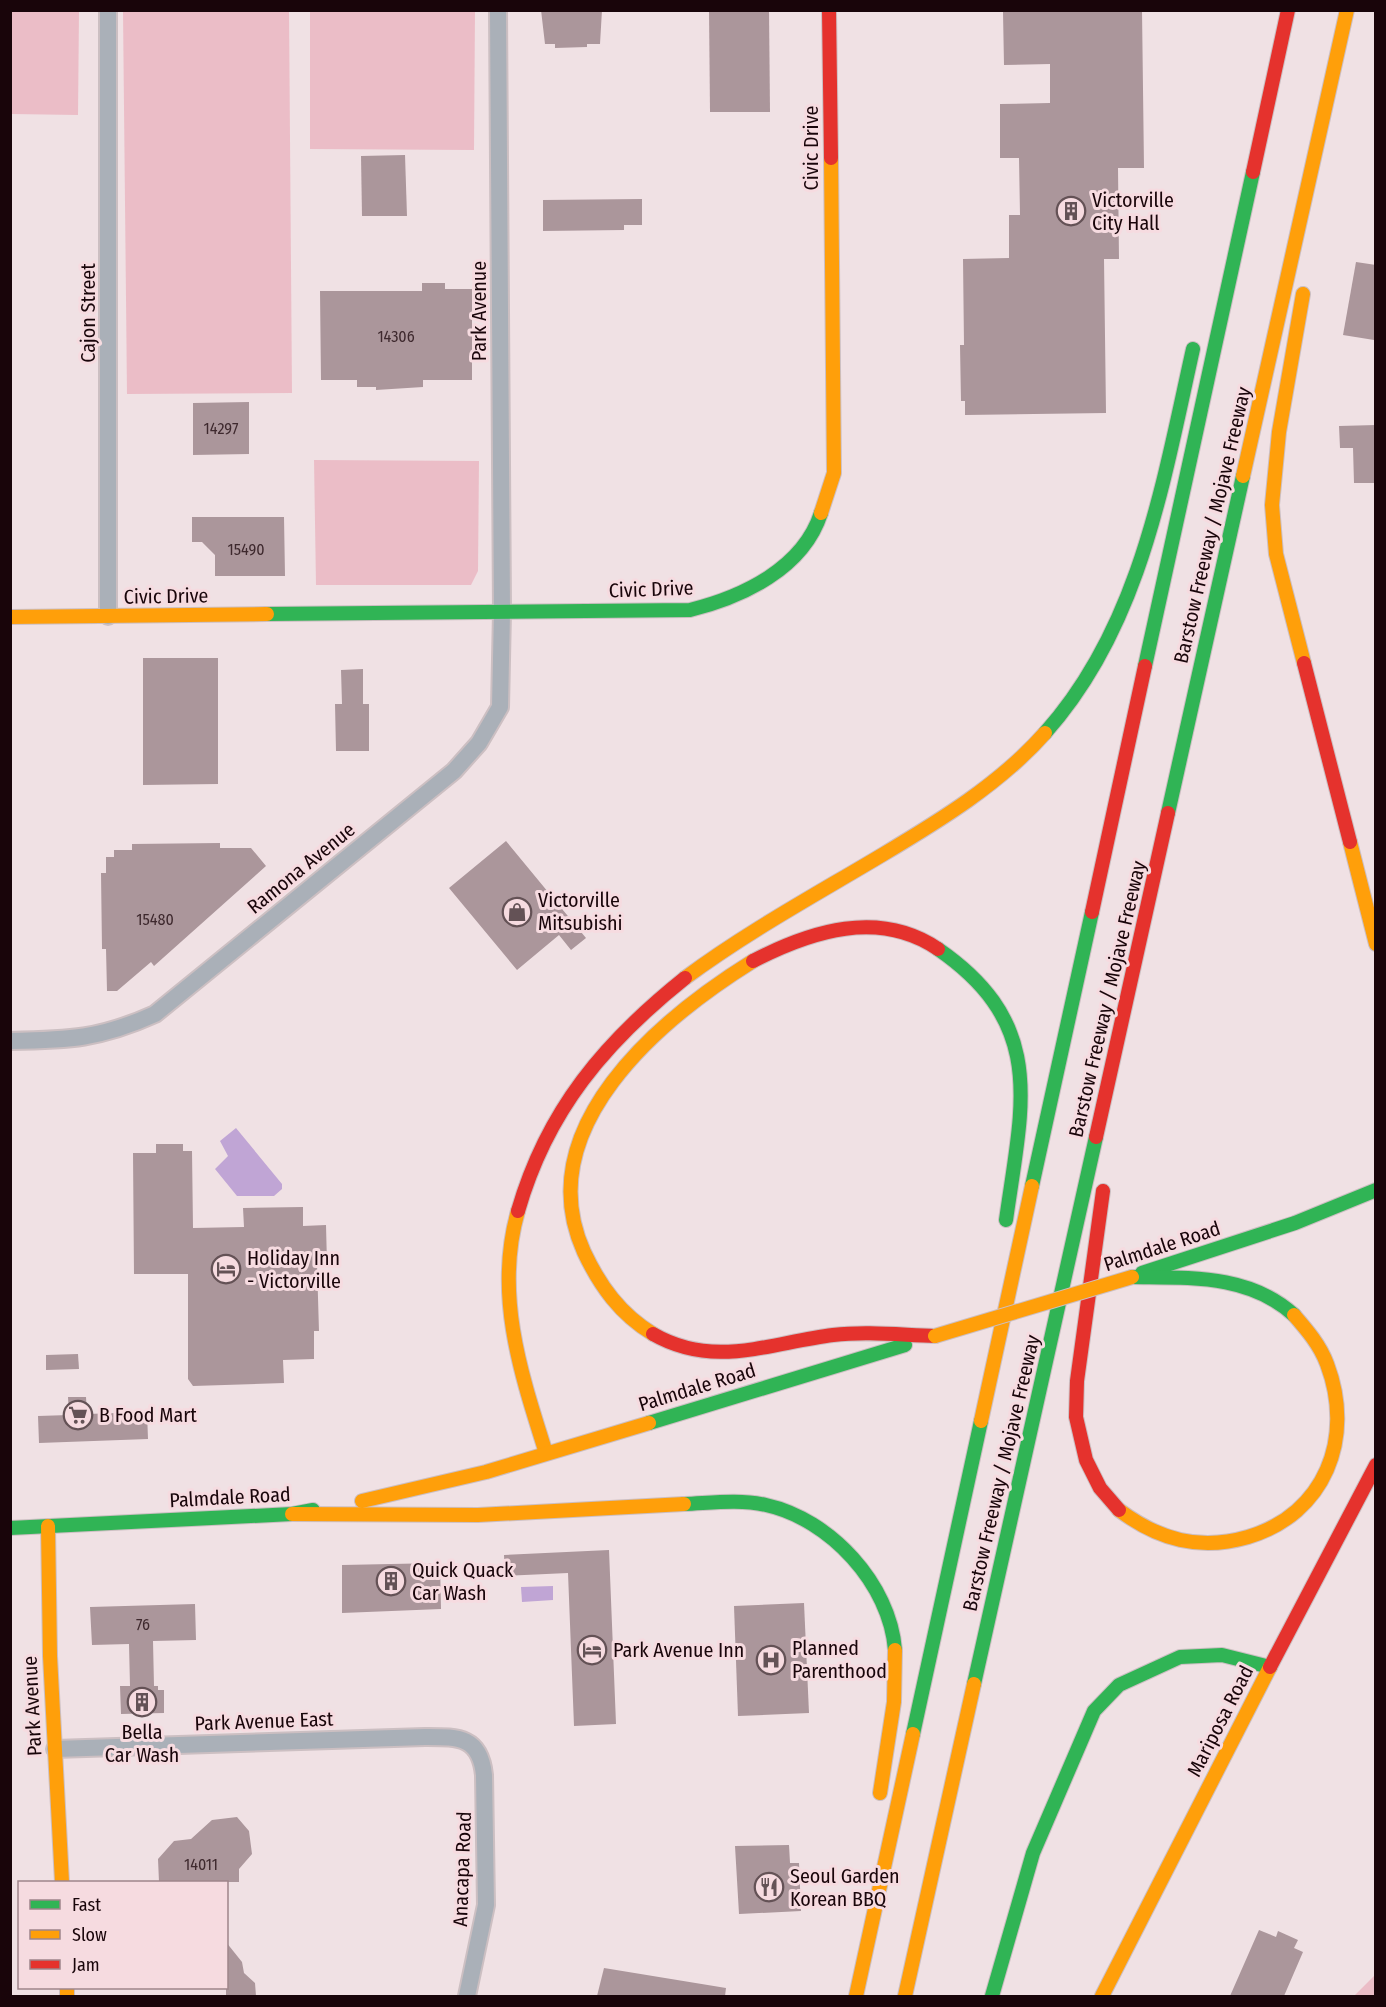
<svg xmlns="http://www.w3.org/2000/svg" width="1386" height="2007" font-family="'Fira Sans Condensed',sans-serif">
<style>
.green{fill:#ebbdc7}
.water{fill:#c0a5d5}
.building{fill:#ab969b}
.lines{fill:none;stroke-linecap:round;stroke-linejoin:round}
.street-casing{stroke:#ccbfc2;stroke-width:20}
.fast-casing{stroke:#ccbfc2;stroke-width:16}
.slow-casing{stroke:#ccbfc2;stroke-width:16}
.jam-casing{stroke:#ccbfc2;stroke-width:16}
.street{stroke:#aab0b8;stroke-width:16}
.fast{stroke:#30b455;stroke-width:14}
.slow{stroke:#ff9f0a;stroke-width:14}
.jam{stroke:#e5322d;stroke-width:14}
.slow-bridge-casing{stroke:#ccbfc2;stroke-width:16;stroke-linecap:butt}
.slow-bridge{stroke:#ff9f0a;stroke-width:14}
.labels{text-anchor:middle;stroke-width:6;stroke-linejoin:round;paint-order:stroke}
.number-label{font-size:16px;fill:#3e292e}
.street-label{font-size:20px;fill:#19050a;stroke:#f6dbe0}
.poi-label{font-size:20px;fill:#19050a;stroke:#f6dbe0;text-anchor:start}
</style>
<rect width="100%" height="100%" fill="#f0e1e4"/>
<g class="green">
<path d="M 11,10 L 79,11 L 78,115 L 11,114 Z"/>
<path d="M 123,11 L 289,11 L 292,393 L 127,394 Z"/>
<path d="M 310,11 L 475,11 L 474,150 L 310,149 Z"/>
<path d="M 314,460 L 479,461 L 478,571 L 471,585 L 316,585 Z"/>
<path d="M 1375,1975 L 1375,1996 L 1354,1996 Z"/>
</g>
<g class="water">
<path d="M 236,1128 L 282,1184 L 282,1189 L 274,1196 L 237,1196 L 215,1169 L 228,1156 L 220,1141 Z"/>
<path d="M 553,1586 L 553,1600 L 522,1602 L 521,1587 Z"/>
</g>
<g class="building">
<path d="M 541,10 L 602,10 L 600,44 L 587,44 L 587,47 L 555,48 L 555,44 L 545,44 Z"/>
<path d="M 709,10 L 769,10 L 770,112 L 710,112 Z"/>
<path d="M 1016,10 L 1142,10 L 1144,168 L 1118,168 L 1119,259 L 1104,259 L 1106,413 L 965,415 L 965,401 L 961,401 L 960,345 L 964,345 L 963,259 L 1009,258 L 1009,215 L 1020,215 L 1019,158 L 1000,158 L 1000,104 L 1050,103 L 1050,64 L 1004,65 L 1003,12 Z"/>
<path d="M 405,155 L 407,216 L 362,216 L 361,156 Z"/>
<path d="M 642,199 L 642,225 L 624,225 L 624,230 L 543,231 L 543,200 Z"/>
<path d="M 1356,262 L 1376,265 L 1374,340 L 1343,335 Z"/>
<path d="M 422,283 L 445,283 L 445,289 L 472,289 L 472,380 L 423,380 L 423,387 L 376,390 L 376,387 L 357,387 L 357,380 L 321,380 L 320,291 L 422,291 Z"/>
<path d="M 249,402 L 249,454 L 193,455 L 193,403 Z"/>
<path d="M 1376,425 L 1376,483 L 1354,483 L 1353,448 L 1340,448 L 1339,426 Z"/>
<path d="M 192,517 L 284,517 L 285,576 L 215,576 L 215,555 L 202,542 L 192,542 Z"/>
<path d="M 143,658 L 218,658 L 218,784 L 143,785 Z"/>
<path d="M 363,669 L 363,704 L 369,704 L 369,751 L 336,751 L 335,704 L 342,704 L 341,670 Z"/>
<path d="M 506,841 L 586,938 L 571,950 L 559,935 L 517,970 L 449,888 Z"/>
<path d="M 220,843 L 220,848 L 251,848 L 266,866 L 154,966 L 151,962 L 117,991 L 107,991 L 106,949 L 102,949 L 101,873 L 106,873 L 106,857 L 114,857 L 114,850 L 132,850 L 132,844 Z"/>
<path d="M 156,1144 L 183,1144 L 183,1151 L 192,1151 L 193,1228 L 244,1227 L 243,1208 L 303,1207 L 303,1226 L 326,1225 L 327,1264 L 317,1264 L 319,1331 L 314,1331 L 314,1359 L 283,1360 L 284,1383 L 193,1386 L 188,1379 L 188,1274 L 134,1274 L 133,1153 L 156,1153 Z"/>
<path d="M 78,1354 L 79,1369 L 46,1370 L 46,1355 Z"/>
<path d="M 68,1397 L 86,1397 L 87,1414 L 147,1412 L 148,1439 L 39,1443 L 38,1416 L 69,1415 Z"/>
<path d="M 609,1550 L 616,1724 L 574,1726 L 568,1573 L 505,1576 L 504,1555 Z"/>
<path d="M 440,1563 L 441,1609 L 342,1613 L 342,1565 Z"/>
<path d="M 804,1603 L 809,1713 L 738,1716 L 734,1606 Z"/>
<path d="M 195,1604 L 196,1640 L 153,1641 L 154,1686 L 158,1686 L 158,1690 L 164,1690 L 164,1713 L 121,1714 L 120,1686 L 130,1686 L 129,1644 L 92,1645 L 90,1607 Z"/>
<path d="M 237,1817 L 249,1831 L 252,1854 L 239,1869 L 239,1882 L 159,1882 L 158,1859 L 174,1841 L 191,1839 L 212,1820 Z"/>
<path d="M 789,1845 L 790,1863 L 799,1863 L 801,1911 L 739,1914 L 735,1846 Z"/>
<path d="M 1259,1930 L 1276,1937 L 1278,1931 L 1298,1940 L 1294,1948 L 1303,1952 L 1284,1996 L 1230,1996 Z"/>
<path d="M 226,1942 L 242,1962 L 244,1973 L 255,1983 L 256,1996 L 226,1996 Z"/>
<path d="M 604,1968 L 726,1988 L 725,1996 L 597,1996 Z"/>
</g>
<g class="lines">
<g class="street-casing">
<g id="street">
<path d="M 108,616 L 108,10"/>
<path d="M 10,1041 C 69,1040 100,1039 155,1014 L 454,771 L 479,743 L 500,707 L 502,612 L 498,10"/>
<path d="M 55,1749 L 425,1737 C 458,1737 480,1736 484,1775 L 486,1905 L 467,1996"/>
</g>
</g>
<g class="fast-casing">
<g id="fast">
<path d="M 267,614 L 690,610 C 742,597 803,569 821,513"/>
<path d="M 1145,666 L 1253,172"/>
<path d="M 1045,733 C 1140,627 1163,483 1193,349"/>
<path d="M 1168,813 L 1243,476"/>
<path d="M 938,949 C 1048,1025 1022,1105 1006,1220"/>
<path d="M 1032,1186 L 1092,912"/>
<path d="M 1142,1273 L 1295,1223 L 1376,1190"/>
<path d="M 1132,1277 C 1189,1278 1249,1274 1294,1315"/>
<path d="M 649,1423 L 905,1345"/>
<path d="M 684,1504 C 711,1503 739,1499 766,1505 C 830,1519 890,1584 895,1650"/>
<path d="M 10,1528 L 292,1514 L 313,1510"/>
<path d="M 974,1684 L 1096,1137"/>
<path d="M 913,1734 L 981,1421"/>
<path d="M 992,1996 L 1033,1853 L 1094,1711 L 1119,1685 L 1180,1657 L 1222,1655 L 1270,1667"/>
</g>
</g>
<g class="slow-casing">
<g id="slow">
<path d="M 1303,294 L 1279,432 L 1272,505 L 1276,554 L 1304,663"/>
<path d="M 1243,476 L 1347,10"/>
<path d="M 821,513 L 834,473 L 831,158"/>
<path d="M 10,617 L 267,614"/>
<path d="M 1350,842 L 1376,944"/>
<path d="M 685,978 C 747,932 815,895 882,855 C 939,821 1000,784 1045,733"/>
<path d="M 518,1211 C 494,1294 521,1374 546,1453"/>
<path d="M 653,1334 C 620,1314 600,1286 584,1252 C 528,1128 660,1019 753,961"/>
<path d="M 981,1421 L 1032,1186"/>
<path d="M 362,1501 L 486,1472 L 649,1423"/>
<path d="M 1119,1510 C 1159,1540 1200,1551 1248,1537 C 1325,1514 1355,1438 1327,1364 C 1320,1345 1307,1330 1294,1315"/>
<path d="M 292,1514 L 478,1515 L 684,1504"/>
<path d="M 48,1526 L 50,1656 L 62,1882"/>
<path d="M 880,1793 L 894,1702 L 895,1650"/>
<path d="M 67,1988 L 67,1996"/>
<path d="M 856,1996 L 913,1734"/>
<path d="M 905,1996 L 974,1684"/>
<path d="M 1102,1996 L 1270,1667"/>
</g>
</g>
<g class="jam-casing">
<g id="jam">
<path d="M 829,10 L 831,158"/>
<path d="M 1253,172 L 1288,10"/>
<path d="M 1304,663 L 1350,842"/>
<path d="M 1092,912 L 1145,666"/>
<path d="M 753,961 C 811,931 879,909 938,949"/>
<path d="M 1096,1137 L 1168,813"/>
<path d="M 1103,1191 L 1077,1381 L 1076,1417 L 1086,1460 L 1100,1488 L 1119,1510"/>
<path d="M 518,1211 C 547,1110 605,1042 685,978"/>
<path d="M 653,1334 C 714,1369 769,1343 833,1335 C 867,1331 901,1335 935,1336"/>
<path d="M 1270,1667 L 1376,1465"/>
</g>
</g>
<use href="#street" class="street"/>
<use href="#fast" class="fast"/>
<use href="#slow" class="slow"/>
<use href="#jam" class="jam"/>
<g class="slow-bridge-casing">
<path id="slow-bridge" d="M 935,1336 L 1132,1277"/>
</g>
<use href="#slow-bridge" class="slow-bridge"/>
</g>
<defs>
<g id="building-ring" transform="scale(1.5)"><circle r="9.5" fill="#f6dbe0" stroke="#645256" stroke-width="1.5"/><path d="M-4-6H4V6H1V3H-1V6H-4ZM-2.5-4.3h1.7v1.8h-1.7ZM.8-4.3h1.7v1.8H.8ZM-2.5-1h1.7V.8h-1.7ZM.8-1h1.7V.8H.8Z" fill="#645256"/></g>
<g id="shop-ring" transform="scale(1.5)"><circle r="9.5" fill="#f6dbe0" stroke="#645256" stroke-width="1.5"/><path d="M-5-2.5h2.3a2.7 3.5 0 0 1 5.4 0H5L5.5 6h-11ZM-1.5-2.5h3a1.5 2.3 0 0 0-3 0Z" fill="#645256"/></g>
<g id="hotel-ring" transform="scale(1.5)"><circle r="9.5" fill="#f6dbe0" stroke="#645256" stroke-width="1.5"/><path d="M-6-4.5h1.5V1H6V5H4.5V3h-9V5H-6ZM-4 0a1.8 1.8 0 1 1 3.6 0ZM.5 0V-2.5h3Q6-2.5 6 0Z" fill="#645256"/></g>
<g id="supermarket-ring" transform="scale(1.5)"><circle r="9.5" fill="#f6dbe0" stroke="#645256" stroke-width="1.5"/><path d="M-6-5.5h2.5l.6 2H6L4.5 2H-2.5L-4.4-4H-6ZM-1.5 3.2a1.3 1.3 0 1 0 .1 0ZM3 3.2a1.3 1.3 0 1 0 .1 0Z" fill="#645256"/></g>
<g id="hospital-ring" transform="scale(1.5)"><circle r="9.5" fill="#f6dbe0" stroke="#645256" stroke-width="1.5"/><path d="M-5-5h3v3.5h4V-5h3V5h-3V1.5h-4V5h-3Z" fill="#645256"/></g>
<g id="restaurant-ring" transform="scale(1.5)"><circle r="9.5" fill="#f6dbe0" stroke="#645256" stroke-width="1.5"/><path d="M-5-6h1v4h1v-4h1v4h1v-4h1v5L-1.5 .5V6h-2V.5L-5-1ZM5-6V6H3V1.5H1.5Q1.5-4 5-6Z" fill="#645256"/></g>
</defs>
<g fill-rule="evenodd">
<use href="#building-ring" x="1071" y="211"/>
<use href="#shop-ring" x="517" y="912"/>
<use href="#hotel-ring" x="226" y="1269"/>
<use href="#supermarket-ring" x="78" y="1415"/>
<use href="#building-ring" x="391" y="1581"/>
<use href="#hotel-ring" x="592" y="1650"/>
<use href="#hospital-ring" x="771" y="1660"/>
<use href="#building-ring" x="142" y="1702"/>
<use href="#restaurant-ring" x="769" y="1887"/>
</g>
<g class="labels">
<g class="number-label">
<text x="396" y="342">14306</text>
<text x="221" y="434">14297</text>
<text x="246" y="555">15490</text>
<text x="155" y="925">15480</text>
<text x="143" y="1630">76</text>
<text x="201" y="1870">14011</text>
</g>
<g class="street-label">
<text transform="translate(811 148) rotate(-90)" y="7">Civic Drive</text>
<text transform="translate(479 311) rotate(-90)" y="7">Park Avenue</text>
<text transform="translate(88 313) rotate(-90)" y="7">Cajon Street</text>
<text transform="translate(1212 525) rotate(-77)" y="7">Barstow Freeway / Mojave Freeway</text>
<text transform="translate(651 589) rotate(-2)" y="7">Civic Drive</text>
<text transform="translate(166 596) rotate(-1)" y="7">Civic Drive</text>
<text transform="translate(301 868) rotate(-39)" y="7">Ramona Avenue</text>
<text transform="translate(1107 999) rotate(-77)" y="7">Barstow Freeway / Mojave Freeway</text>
<text transform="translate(1162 1246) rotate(-18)" y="7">Palmdale Road</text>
<text transform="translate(697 1387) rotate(-17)" y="7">Palmdale Road</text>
<text transform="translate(1001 1473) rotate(-77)" y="7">Barstow Freeway / Mojave Freeway</text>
<text transform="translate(230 1497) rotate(-3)" y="7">Palmdale Road</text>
<text transform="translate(32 1706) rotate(-93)" y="7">Park Avenue</text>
<text transform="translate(264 1721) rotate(-2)" y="7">Park Avenue East</text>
<text transform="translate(1220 1721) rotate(-63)" y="7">Mariposa Road</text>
<text transform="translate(462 1869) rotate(-88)" y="7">Anacapa Road</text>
</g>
<g class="poi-label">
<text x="1092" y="207">Victorville<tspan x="1092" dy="23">City Hall</tspan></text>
<text x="538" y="907">Victorville<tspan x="538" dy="23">Mitsubishi</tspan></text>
<text x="247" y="1265">Holiday Inn<tspan x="247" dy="23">- Victorville</tspan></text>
<text x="99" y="1422">B Food Mart</text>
<text x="412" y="1577">Quick Quack<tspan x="412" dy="23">Car Wash</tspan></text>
<text x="792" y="1655">Planned<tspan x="792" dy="23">Parenthood</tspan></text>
<text x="613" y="1657">Park Avenue Inn</text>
<text x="142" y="1739" text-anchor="middle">Bella<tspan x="142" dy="23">Car Wash</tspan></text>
<text x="790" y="1883">Seoul Garden<tspan x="790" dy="23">Korean BBQ</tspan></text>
</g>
</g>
<rect width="1386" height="2007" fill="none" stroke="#19050a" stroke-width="24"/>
<rect x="18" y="1881" width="210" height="108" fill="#f6dbe0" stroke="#9e858a" stroke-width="1.5"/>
<rect x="30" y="1900" width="30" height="9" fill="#30b455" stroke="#9e858a" stroke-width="1.5"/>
<text x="72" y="1911" font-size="18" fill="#19050a">Fast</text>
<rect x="30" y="1930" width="30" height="9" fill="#ff9f0a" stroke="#9e858a" stroke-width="1.5"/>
<text x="72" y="1941" font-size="18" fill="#19050a">Slow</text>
<rect x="30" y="1960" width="30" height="9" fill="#e5322d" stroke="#9e858a" stroke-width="1.5"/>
<text x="72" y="1971" font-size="18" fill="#19050a">Jam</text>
</svg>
